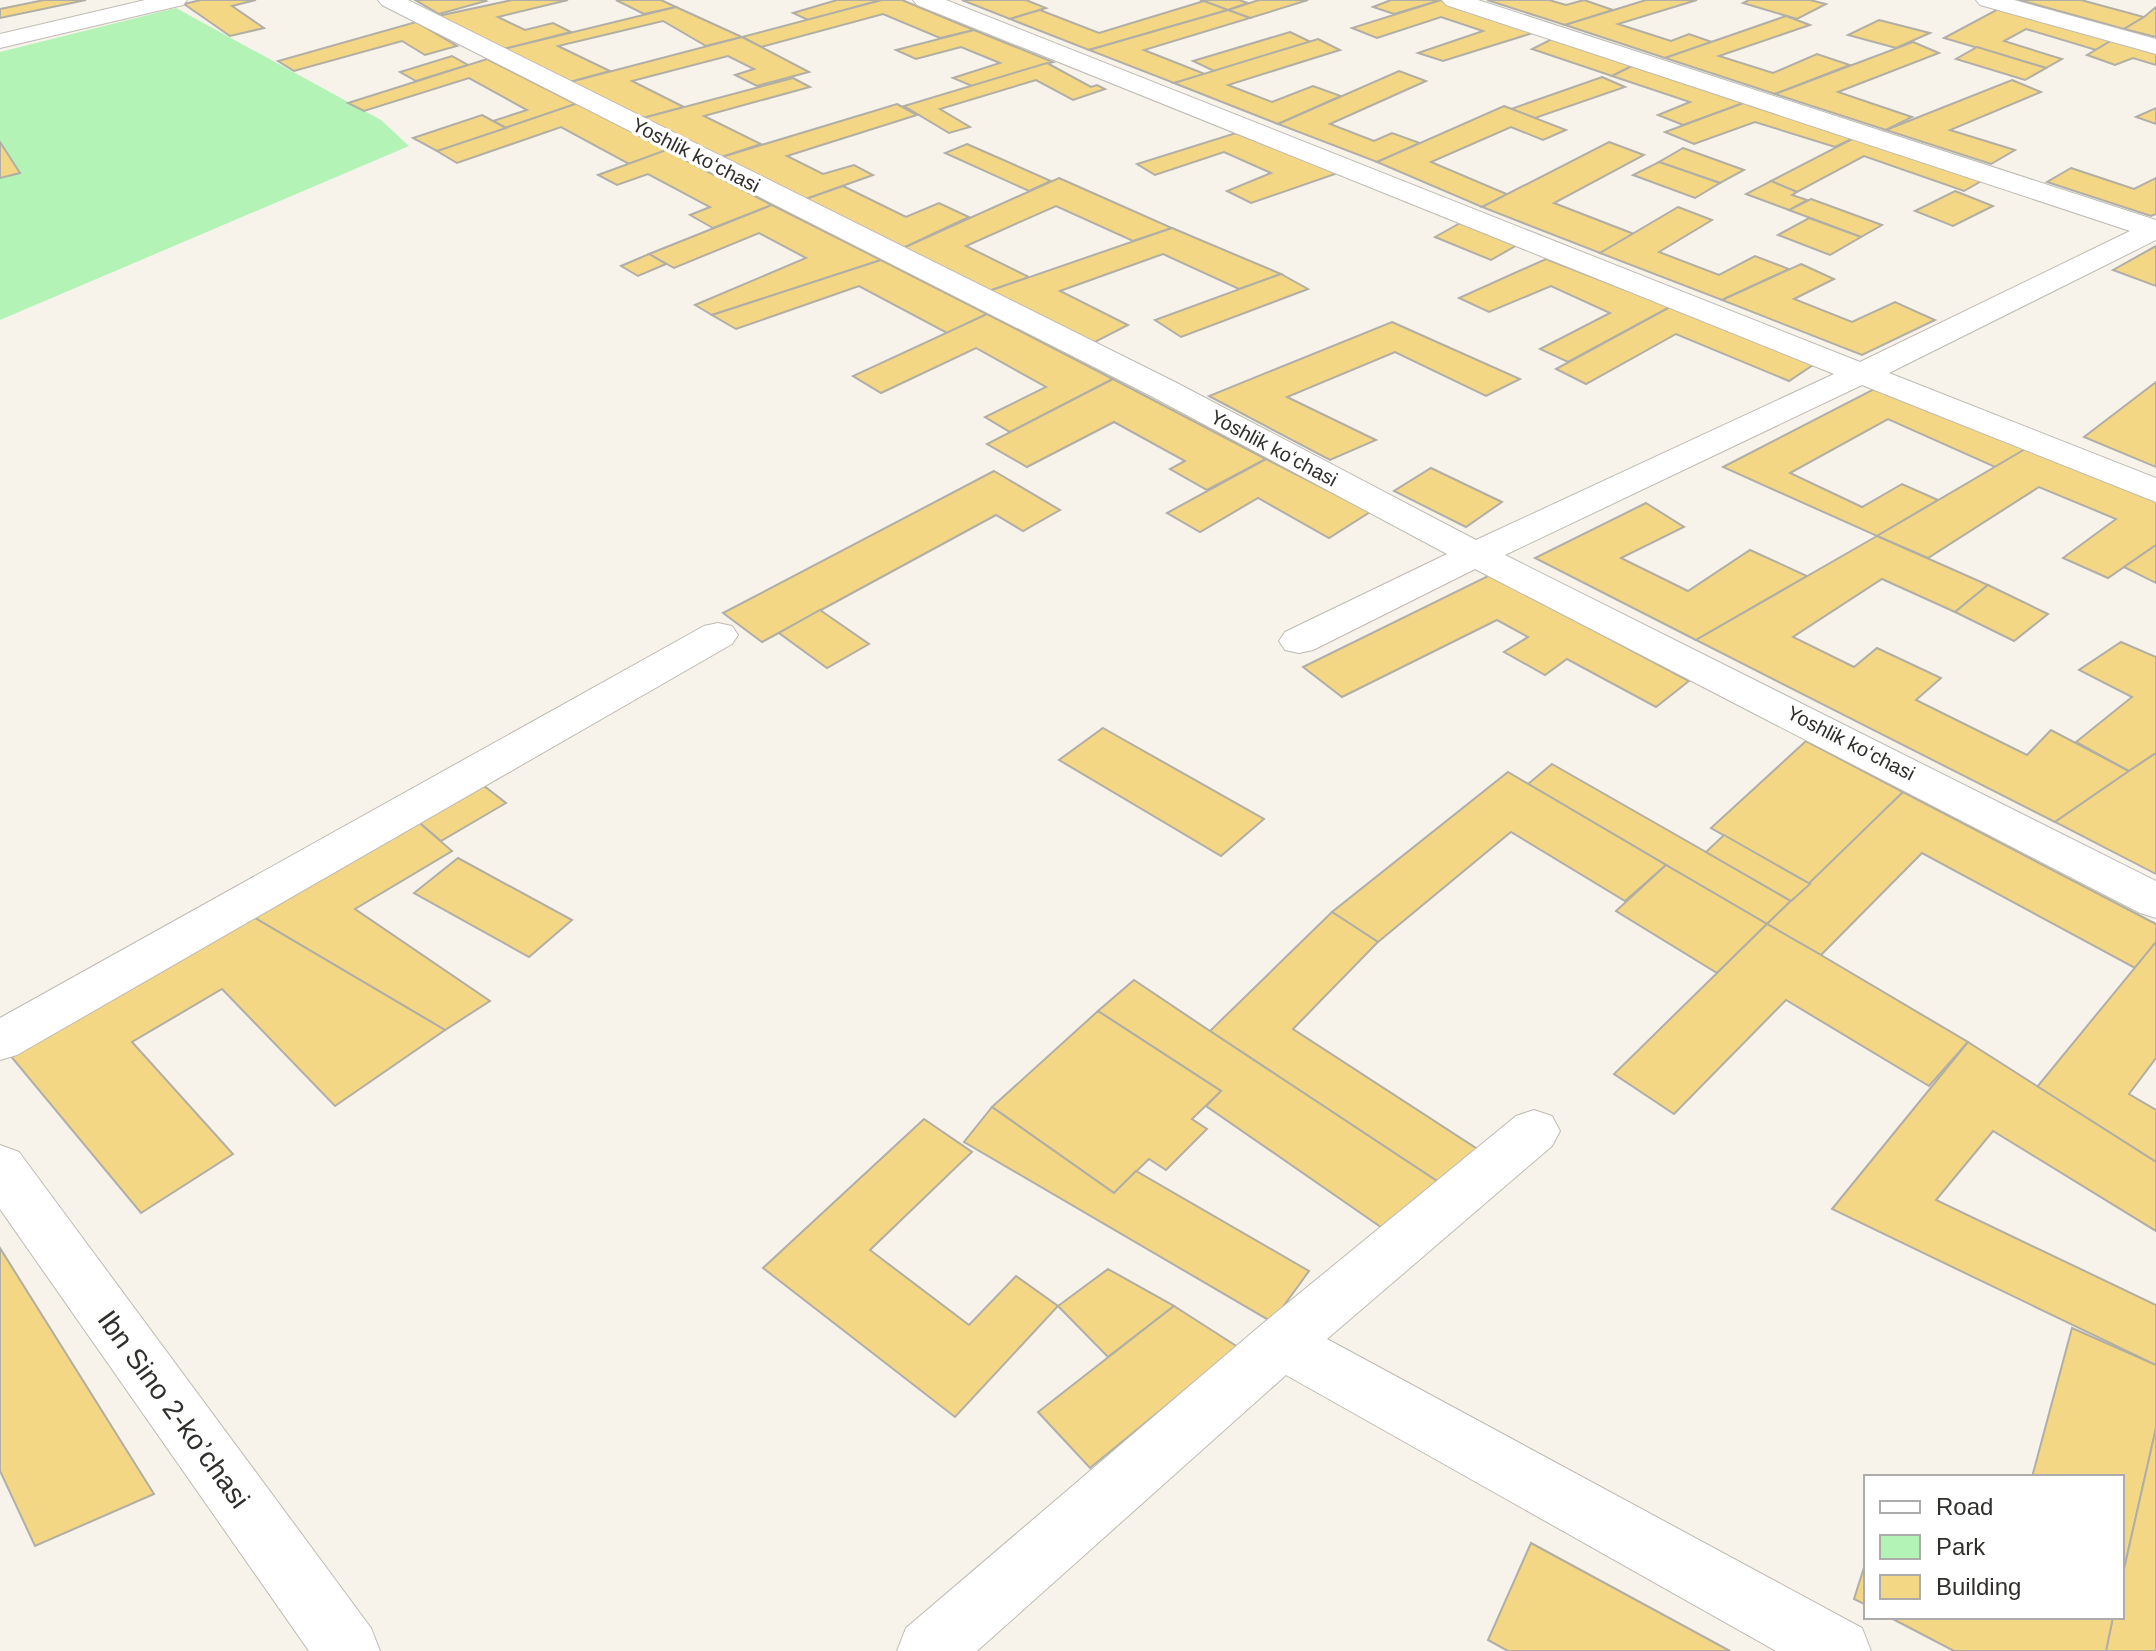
<svg xmlns="http://www.w3.org/2000/svg" width="2156" height="1651" font-family="Arial,sans-serif">
<style>
.green{fill:#b3f3b6}
.building{fill:#f3d784;stroke:#b1aea5;stroke-width:2}
.lines{fill:none;stroke-linecap:round;stroke-linejoin:round}
.minor-casing{stroke:#bebbb3;stroke-width:2}
.minor{fill:#fff;fill-rule:evenodd}
.labels{text-anchor:middle;stroke-width:7;stroke-linejoin:round;paint-order:stroke}
.far-street-label{font-size:20px;fill:#312f2c;stroke:#fff}
.near-street-label{font-size:28px;fill:#312f2c;stroke:#fff}
</style>
<rect width="100%" height="100%" fill="#f7f3ea"/>
<path class="green" d="M 176,8 L 381,120 L 409,146 L 0,320 L 0,52 Z"/>
<g class="building">
<path d="M 44,0 L 86,0 L 0,18 L 0,9 Z"/>
<path d="M 201,0 L 256,0 L 232,6 L 264,28 L 230,36 L 184,4 Z"/>
<path d="M 415,0 L 484,0 L 486,1 L 439,14 Z"/>
<path d="M 512,0 L 568,0 L 498,17 L 525,30 L 553,23 L 571,32 L 504,49 L 438,16 Z"/>
<path d="M 616,0 L 661,0 L 676,7 L 644,14 Z"/>
<path d="M 837,0 L 882,0 L 808,20 L 793,13 Z"/>
<path d="M 882,0 L 902,0 L 974,30 L 940,38 L 883,14 L 761,47 L 742,37 Z"/>
<path d="M 962,0 L 1026,0 L 1046,8 L 1010,19 Z"/>
<path d="M 1200,0 L 1239,0 L 1248,3 L 1228,10 Z"/>
<path d="M 1259,0 L 1308,0 L 1250,18 L 1228,10 Z"/>
<path d="M 1391,0 L 1390,0 L 1441,0 L 1394,14 L 1373,7 Z"/>
<path d="M 1441,0 L 1536,32 L 1443,61 L 1418,53 L 1483,31 L 1441,17 L 1377,38 L 1352,28 Z"/>
<path d="M 1487,0 L 1549,0 L 1566,5 L 1584,0 L 1613,10 L 1565,25 Z"/>
<path d="M 1646,0 L 1697,0 L 1618,24 L 1671,41 L 1689,34 L 1712,42 L 1665,58 L 1565,25 Z"/>
<path d="M 1749,0 L 1810,0 L 1826,4 L 1797,19 L 1743,3 Z"/>
<path d="M 2019,0 L 2081,0 L 2144,17 L 2124,29 Z"/>
<path d="M 1204,1 L 1228,10 L 1089,50 L 1010,19 L 1040,10 L 1099,33 Z"/>
<path d="M 676,7 L 742,37 L 706,46 L 663,21 L 558,46 L 610,71 L 570,82 L 504,49 Z"/>
<path d="M 2002,7 L 2114,39 L 2096,50 L 2026,29 L 2004,41 L 2062,59 L 2046,68 L 1944,38 Z"/>
<path d="M 2156,7 L 2156,37 L 2124,29 L 2144,17 Z"/>
<path d="M 1228,10 L 1250,18 L 1144,50 L 1205,74 L 1174,83 L 1089,50 Z"/>
<path d="M 1786,16 L 1810,25 L 1719,56 L 1773,73 L 1817,54 L 1850,65 L 1775,94 L 1665,58 Z"/>
<path d="M 1879,20 L 1930,33 L 1896,48 L 1848,35 Z"/>
<path d="M 416,22 L 457,46 L 425,55 L 402,41 L 294,71 L 278,61 Z"/>
<path d="M 974,30 L 1053,62 L 972,86 L 953,78 L 1000,63 L 961,47 L 916,59 L 896,50 Z"/>
<path d="M 1290,32 L 1311,42 L 1214,71 L 1193,61 Z"/>
<path d="M 742,37 L 809,72 L 757,86 L 735,75 L 754,69 L 728,56 L 632,81 L 684,107 L 643,118 L 570,82 Z"/>
<path d="M 1556,37 L 1636,64 L 1612,76 L 1532,49 Z"/>
<path d="M 1318,39 L 1340,50 L 1228,85 L 1272,102 L 1313,86 L 1341,96 L 1278,124 L 1174,83 Z"/>
<path d="M 2114,39 L 2156,50 L 2156,65 L 2133,58 L 2115,65 L 2087,55 Z"/>
<path d="M 1913,42 L 1939,53 L 1838,92 L 1912,117 L 1886,130 L 1775,94 Z"/>
<path d="M 1977,47 L 2046,68 L 2025,80 L 1956,59 Z"/>
<path d="M 452,56 L 468,65 L 416,81 L 400,72 Z"/>
<path d="M 487,59 L 576,104 L 506,128 L 493,121 L 527,110 L 469,78 L 364,111 L 348,103 Z"/>
<path d="M 1047,63 L 1091,87 L 1097,85 L 1105,89 L 1073,100 L 1036,80 L 940,109 L 970,127 L 949,133 L 904,106 Z"/>
<path d="M 1636,64 L 1749,101 L 1683,125 L 1658,115 L 1690,102 L 1612,76 Z"/>
<path d="M 1399,71 L 1426,81 L 1330,124 L 1374,141 L 1392,133 L 1420,143 L 1377,162 L 1278,124 Z"/>
<path d="M 1602,77 L 1625,87 L 1535,118 L 1511,109 Z"/>
<path d="M 793,78 L 810,87 L 704,116 L 761,144 L 722,157 L 643,118 Z"/>
<path d="M 2012,80 L 2041,92 L 1950,130 L 2015,150 L 1991,164 L 1886,130 Z"/>
<path d="M 1749,101 L 1858,136 L 1835,147 L 1755,122 L 1694,144 L 1665,132 Z"/>
<path d="M 581,102 L 671,149 L 629,164 L 561,127 L 457,163 L 437,151 Z"/>
<path d="M 897,104 L 917,115 L 787,156 L 823,174 L 854,165 L 873,175 L 806,199 L 722,157 Z"/>
<path d="M 1504,106 L 1566,130 L 1543,140 L 1511,127 L 1431,162 L 1509,195 L 1482,207 L 1377,162 Z"/>
<path d="M 2156,108 L 2156,124 L 2136,117 Z"/>
<path d="M 482,115 L 506,128 L 437,151 L 413,138 Z"/>
<path d="M 1236,133 L 1338,173 L 1251,203 L 1227,191 L 1271,173 L 1224,152 L 1155,175 L 1137,164 Z"/>
<path d="M 1858,136 L 1985,179 L 1964,191 L 1864,156 L 1797,192 L 1771,181 Z"/>
<path d="M 0,142 L 20,173 L 0,178 Z"/>
<path d="M 1609,142 L 1644,155 L 1554,203 L 1634,234 L 1600,253 L 1482,207 Z"/>
<path d="M 967,144 L 1051,181 L 1029,191 L 945,153 Z"/>
<path d="M 1683,148 L 1744,170 L 1720,183 L 1659,162 Z"/>
<path d="M 666,150 L 772,205 L 713,228 L 690,215 L 710,207 L 648,174 L 617,185 L 598,175 Z"/>
<path d="M 1659,162 L 1720,183 L 1695,198 L 1633,175 Z"/>
<path d="M 2071,168 L 2134,189 L 2156,178 L 2156,214 L 2151,216 L 2047,182 Z"/>
<path d="M 1059,178 L 1172,228 L 1133,241 L 1056,206 L 966,246 L 1029,277 L 989,291 L 903,248 Z"/>
<path d="M 1771,181 L 1797,192 L 1792,195 L 1807,200 L 1789,210 L 1746,194 Z"/>
<path d="M 843,186 L 906,217 L 939,203 L 969,217 L 903,248 L 806,199 Z"/>
<path d="M 1955,191 L 1993,206 L 1953,226 L 1915,211 Z"/>
<path d="M 1811,199 L 1882,225 L 1861,237 L 1789,210 Z"/>
<path d="M 772,205 L 881,260 L 712,315 L 695,305 L 806,258 L 759,233 L 674,268 L 649,254 Z"/>
<path d="M 1678,207 L 1712,220 L 1659,252 L 1719,275 L 1755,256 L 1789,269 L 1722,300 L 1600,253 Z"/>
<path d="M 1809,218 L 1861,237 L 1830,255 L 1778,235 Z"/>
<path d="M 1462,222 L 1519,244 L 1491,260 L 1435,237 Z"/>
<path d="M 1172,228 L 1281,274 L 1239,289 L 1163,254 L 1060,291 L 1128,325 L 1093,343 L 989,291 Z"/>
<path d="M 2156,246 L 2156,286 L 2113,270 Z"/>
<path d="M 649,254 L 666,264 L 638,276 L 621,266 Z"/>
<path d="M 1546,259 L 1670,307 L 1568,362 L 1540,349 L 1610,313 L 1551,286 L 1489,312 L 1459,298 Z"/>
<path d="M 881,260 L 987,314 L 947,333 L 859,286 L 736,329 L 712,315 Z"/>
<path d="M 1801,264 L 1834,279 L 1794,299 L 1852,322 L 1895,302 L 1935,320 L 1862,355 L 1722,300 Z"/>
<path d="M 1281,274 L 1308,289 L 1181,337 L 1155,320 Z"/>
<path d="M 1670,307 L 1816,363 L 1789,381 L 1676,334 L 1586,384 L 1556,369 Z"/>
<path d="M 987,314 L 1113,379 L 1010,432 L 985,417 L 1046,387 L 976,348 L 881,393 L 853,376 Z"/>
<path d="M 1392,322 L 1520,379 L 1486,396 L 1395,352 L 1287,397 L 1376,440 L 1330,460 L 1209,396 Z"/>
<path d="M 1113,379 L 1266,459 L 1207,490 L 1170,469 L 1185,461 L 1114,422 L 1027,467 L 987,444 Z"/>
<path d="M 2156,382 L 2156,467 L 2084,437 Z"/>
<path d="M 1878,387 L 2027,448 L 1995,467 L 1888,419 L 1790,473 L 1862,507 L 1902,484 L 1938,500 L 1877,536 L 1723,467 Z"/>
<path d="M 2027,448 L 2156,501 L 2156,545 L 2108,578 L 2063,558 L 2116,519 L 2039,487 L 1928,558 L 1877,536 Z"/>
<path d="M 1266,459 L 1370,512 L 1329,538 L 1258,498 L 1200,532 L 1167,513 Z"/>
<path d="M 1431,468 L 1502,502 L 1466,527 L 1394,491 Z"/>
<path d="M 994,471 L 1060,510 L 1023,531 L 996,515 L 762,642 L 723,613 Z"/>
<path d="M 1646,503 L 1684,527 L 1621,558 L 1688,591 L 1750,550 L 1807,576 L 1696,640 L 1535,558 Z"/>
<path d="M 1877,536 L 1988,585 L 1955,612 L 1882,579 L 1793,637 L 1854,667 L 1877,648 L 1941,678 L 1916,700 L 2027,755 L 2051,730 L 2129,771 L 2055,822 L 1696,640 Z"/>
<path d="M 2156,545 L 2156,583 L 2124,567 Z"/>
<path d="M 1490,575 L 1689,681 L 1656,707 L 1567,659 L 1545,675 L 1504,652 L 1528,637 L 1497,620 L 1342,697 L 1303,667 Z"/>
<path d="M 1988,585 L 2048,614 L 2014,641 L 1955,612 Z"/>
<path d="M 820,610 L 869,644 L 827,668 L 779,633 Z"/>
<path d="M 2121,642 L 2156,657 L 2156,753 L 2129,771 L 2076,742 L 2132,697 L 2079,670 Z"/>
<path d="M 1103,728 L 1264,819 L 1221,856 L 1059,760 Z"/>
<path d="M 1806,741 L 1903,792 L 1810,884 L 1711,828 Z"/>
<path d="M 2156,753 L 2156,874 L 2055,822 L 2129,771 Z"/>
<path d="M 1552,764 L 1706,852 L 1791,901 L 1767,924 L 1528,784 Z"/>
<path d="M 1508,772 L 1666,865 L 1625,901 L 1511,832 L 1378,942 L 1332,912 Z"/>
<path d="M 479,782 L 506,803 L 441,841 L 415,819 Z"/>
<path d="M 1903,792 L 2156,924 L 2156,942 L 2135,968 L 1922,853 L 1821,955 L 1767,924 Z"/>
<path d="M 415,819 L 452,851 L 355,909 L 490,1001 L 445,1030 L 250,915 Z"/>
<path d="M 1724,835 L 1810,884 L 1791,901 L 1706,852 Z"/>
<path d="M 458,858 L 572,920 L 529,957 L 414,893 Z"/>
<path d="M 1666,865 L 1767,924 L 1717,973 L 1616,911 Z"/>
<path d="M 1332,912 L 1378,942 L 1293,1029 L 1479,1150 L 1446,1187 L 1210,1031 Z"/>
<path d="M 250,915 L 445,1030 L 335,1106 L 222,989 L 132,1042 L 233,1154 L 141,1213 L 9,1054 Z"/>
<path d="M 1767,924 L 1821,955 L 1968,1042 L 1929,1086 L 1786,1000 L 1674,1114 L 1614,1074 Z"/>
<path d="M 2156,942 L 2156,1058 L 2129,1094 L 2156,1110 L 2156,1162 L 2037,1087 Z"/>
<path d="M 1134,980 L 1210,1031 L 1446,1187 L 1398,1239 L 1206,1106 L 1221,1091 L 1098,1011 Z"/>
<path d="M 1098,1011 L 1221,1091 L 1192,1119 L 1207,1129 L 1166,1170 L 1149,1159 L 1114,1193 L 992,1107 Z"/>
<path d="M 1968,1042 L 2156,1162 L 2156,1231 L 1993,1131 L 1936,1200 L 2156,1305 L 2156,1365 L 1832,1209 Z"/>
<path d="M 992,1107 L 1114,1193 L 1136,1171 L 1309,1271 L 1272,1322 L 964,1142 Z"/>
<path d="M 924,1119 L 972,1152 L 870,1250 L 969,1325 L 1016,1276 L 1058,1306 L 955,1417 L 763,1268 Z"/>
<path d="M 0,1248 L 154,1494 L 35,1546 L 0,1471 Z"/>
<path d="M 1108,1269 L 1174,1306 L 1108,1357 L 1058,1306 Z"/>
<path d="M 1174,1306 L 1238,1347 L 1090,1468 L 1038,1412 Z"/>
<path d="M 2072,1328 L 2156,1365 L 2156,1428 L 2122,1578 L 2122,1477 L 2032,1477 Z"/>
<path d="M 2156,1428 L 2156,1651 L 2106,1651 L 2113,1617 L 2122,1617 L 2122,1578 Z"/>
<path d="M 1531,1543 L 1730,1651 L 1508,1651 L 1488,1640 Z"/>
<path d="M 1866,1561 L 1866,1605 L 1854,1599 Z"/>
<path d="M 1889,1617 L 2113,1617 L 2106,1651 L 1954,1651 Z"/>
</g>
<g class="lines">
<g class="minor-casing">
<g id="minor">
<path d="M 145,0 L 187,0 L 183,5 L 0,48 L 0,34 Z"/>
<path d="M 378,0 L 408,0 L 1175,382 L 1476,540 L 1834,374 L 917,5 L 913,0 L 946,0 L 1860,362 L 2130,231 L 1446,5 L 1442,0 L 1478,0 L 2156,220 L 2156,240 L 1889,373 L 2156,478 L 2156,502 L 1862,385 L 1505,555 L 2156,881 L 2156,918 L 2140,913 L 1475,569 L 1313,650 L 1299,653 L 1285,650 L 1279,641 L 1285,632 L 1447,554 L 1151,396 L 382,5 Z"/>
<path d="M 1976,0 L 2014,0 L 2156,39 L 2156,54 L 1980,5 Z"/>
<path d="M 718,623 L 732,626 L 738,635 L 732,644 L 17,1055 L 0,1060 L 0,1018 L 704,626 Z"/>
<path d="M 1534,1110 L 1552,1116 L 1560,1131 L 1552,1146 L 1327,1339 L 1862,1628 L 1871,1651 L 1776,1651 L 1286,1375 L 977,1651 L 897,1651 L 906,1628 L 1261,1325 L 1516,1116 Z"/>
<path d="M 0,1145 L 19,1152 L 371,1628 L 380,1651 L 309,1651 L 0,1209 Z"/>
</g>
</g>
<use href="#minor" class="minor"/>
</g>
<g class="labels">
<g class="far-street-label">
<text transform="translate(696 155) rotate(27)" y="7">Yoshlik koʻchasi</text>
<text transform="translate(1274 448) rotate(28)" y="7">Yoshlik koʻchasi</text>
<text transform="translate(1851 743) rotate(27)" y="7">Yoshlik koʻchasi</text>
</g>
<g class="near-street-label">
<text transform="translate(174 1409) rotate(54)" y="10">Ibn Sino 2-koʼchasi</text>
</g>
</g>
<rect x="1864" y="1475" width="260" height="144" fill="#ffffff" stroke="#adacab" stroke-width="2"/>
<rect x="1880" y="1501" width="40" height="12" fill="#ffffff" stroke="#adacab" stroke-width="2"/>
<text x="1936" y="1515" font-size="24" fill="#312f2c">Road</text>
<rect x="1880" y="1535" width="40" height="24" fill="#b3f3b6" stroke="#adacab" stroke-width="2"/>
<text x="1936" y="1555" font-size="24" fill="#312f2c">Park</text>
<rect x="1880" y="1575" width="40" height="24" fill="#f3d784" stroke="#adacab" stroke-width="2"/>
<text x="1936" y="1595" font-size="24" fill="#312f2c">Building</text>
</svg>
